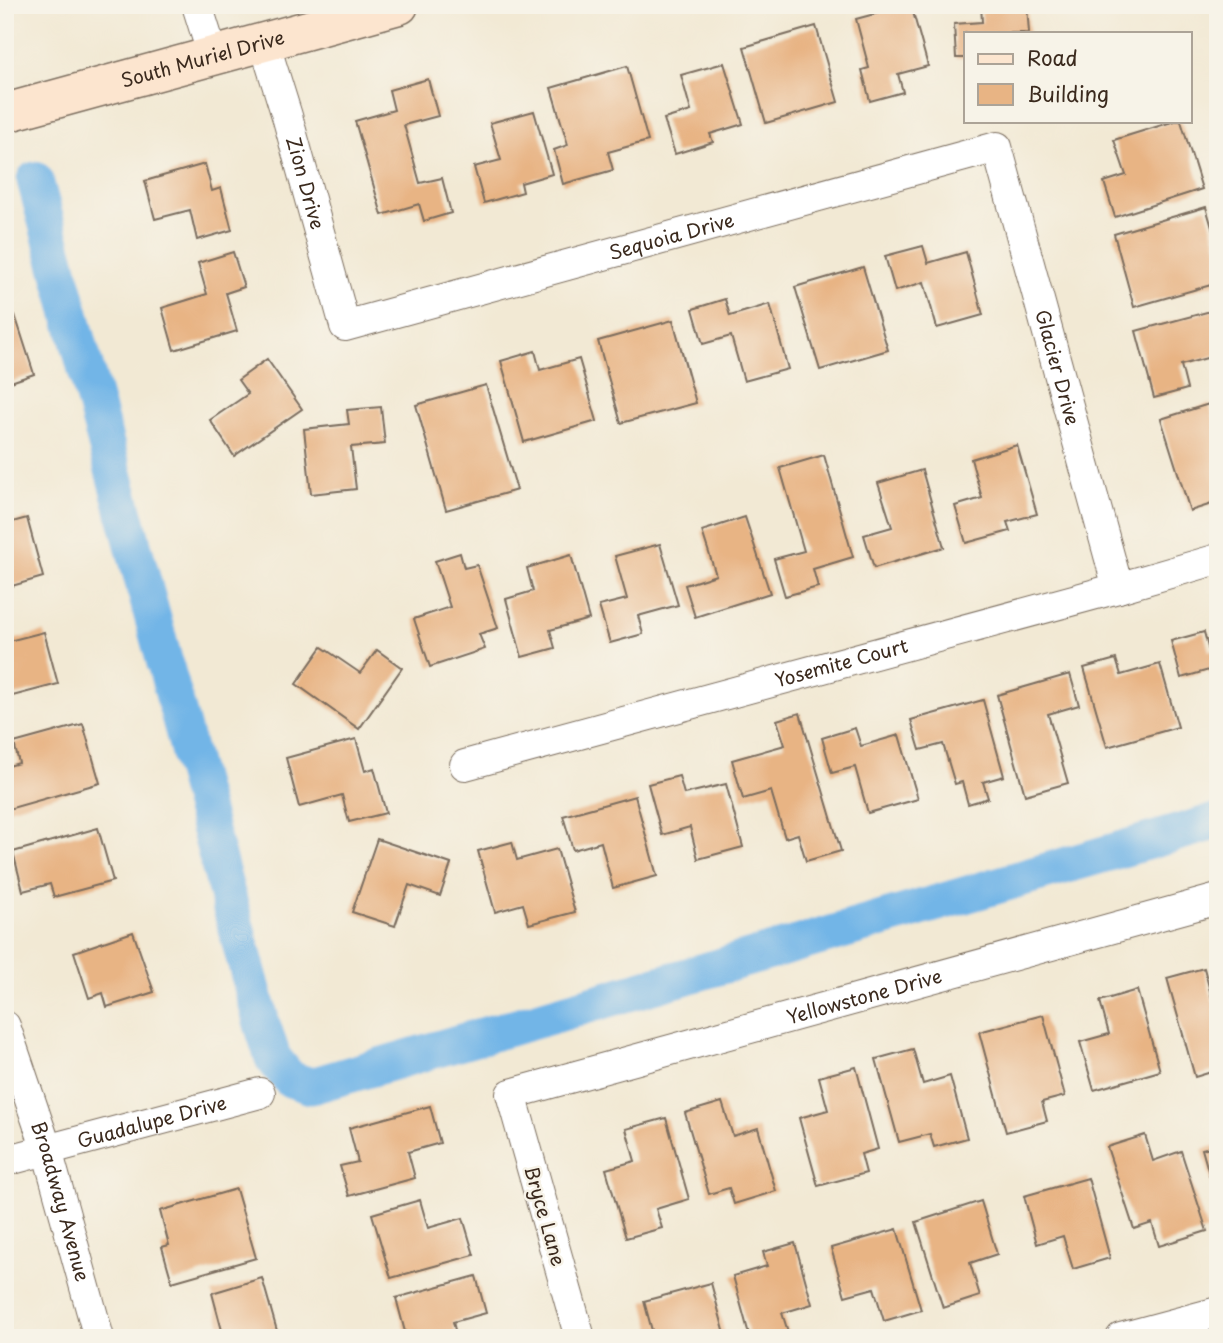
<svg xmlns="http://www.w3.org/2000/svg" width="1223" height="1343" font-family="'Playpen Sans',sans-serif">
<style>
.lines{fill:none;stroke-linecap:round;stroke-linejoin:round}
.canal{stroke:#72b5e7;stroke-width:37}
.building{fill:#e8b484}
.street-casing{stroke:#7b6d5e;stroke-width:32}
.secondary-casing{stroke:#7b6d5e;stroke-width:41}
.street{stroke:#fff;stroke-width:30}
.secondary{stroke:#fce5cf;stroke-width:38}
.labels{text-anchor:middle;stroke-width:5;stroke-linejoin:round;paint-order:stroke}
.street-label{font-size:19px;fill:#3b2a1e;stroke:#f7f3e8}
</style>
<rect width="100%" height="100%" fill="#f7f3e8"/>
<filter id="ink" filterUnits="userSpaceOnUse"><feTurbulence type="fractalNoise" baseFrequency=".0143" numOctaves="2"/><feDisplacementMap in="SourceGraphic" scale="14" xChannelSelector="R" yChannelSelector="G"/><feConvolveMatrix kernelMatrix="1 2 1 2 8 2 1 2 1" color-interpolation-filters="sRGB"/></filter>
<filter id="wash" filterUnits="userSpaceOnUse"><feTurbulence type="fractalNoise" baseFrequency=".00686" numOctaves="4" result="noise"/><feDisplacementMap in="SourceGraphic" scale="28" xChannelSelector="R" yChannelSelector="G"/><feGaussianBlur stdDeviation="1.57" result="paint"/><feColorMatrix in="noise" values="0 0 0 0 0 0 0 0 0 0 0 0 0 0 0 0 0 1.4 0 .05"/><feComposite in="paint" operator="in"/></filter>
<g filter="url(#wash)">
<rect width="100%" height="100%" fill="#f2e9d4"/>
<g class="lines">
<path class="canal" d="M 35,180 L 262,1024 L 273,1058 L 290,1079 L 311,1086 L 1218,821"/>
</g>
<g id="blocks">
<g class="building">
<path d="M 880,5 L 911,5 L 928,66 L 898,74 L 903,92 L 870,101 L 862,70 L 869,68 L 856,19 L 882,12 Z"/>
<path d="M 981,5 L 1027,5 L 1029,33 L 966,33 L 966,58 L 956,58 L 954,24 L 982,22 Z"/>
<path d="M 816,26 L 838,102 L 766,123 L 744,47 Z"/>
<path d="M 724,63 L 743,124 L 710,134 L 713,142 L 675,154 L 664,119 L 691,111 L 681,75 Z"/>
<path d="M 627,66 L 648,141 L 608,152 L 613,170 L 563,184 L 554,150 L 568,145 L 551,88 Z"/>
<path d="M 428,79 L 438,116 L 404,125 L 420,183 L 442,178 L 451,213 L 424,221 L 419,204 L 382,215 L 355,121 L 394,110 L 389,90 Z"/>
<path d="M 534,111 L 552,174 L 521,183 L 523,192 L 484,203 L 474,167 L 501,160 L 490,123 Z"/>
<path d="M 1175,121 L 1181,121 L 1202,189 L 1115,217 L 1104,182 L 1126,175 L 1114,140 Z"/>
<path d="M 205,164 L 212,191 L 221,188 L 232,230 L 197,240 L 190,210 L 155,219 L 145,181 Z"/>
<path d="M 1206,207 L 1218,248 L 1218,283 L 1134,307 L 1114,234 Z"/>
<path d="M 923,246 L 928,263 L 966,252 L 983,315 L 937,328 L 924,282 L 895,291 L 885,256 Z"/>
<path d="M 233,252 L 244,287 L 226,293 L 237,331 L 174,350 L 162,308 L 207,294 L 198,263 Z"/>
<path d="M 863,267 L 888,350 L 820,370 L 795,287 Z"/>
<path d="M 725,299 L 730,316 L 770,304 L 788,369 L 744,381 L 731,336 L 703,344 L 693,309 Z"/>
<path d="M 1218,309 L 1218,355 L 1181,365 L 1187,389 L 1154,398 L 1136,331 Z"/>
<path d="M 15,315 L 34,374 L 5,384 L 5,318 Z"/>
<path d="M 673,320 L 696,403 L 621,423 L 598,341 Z"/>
<path d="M 535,351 L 540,370 L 579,359 L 597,421 L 524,442 L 501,361 Z"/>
<path d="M 267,359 L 302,409 L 234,456 L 210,420 L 248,394 L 238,380 Z"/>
<path d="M 486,385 L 517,490 L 446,510 L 416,405 Z"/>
<path d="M 1209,404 L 1218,432 L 1218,502 L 1190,511 L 1161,419 Z"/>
<path d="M 381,407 L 385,444 L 351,447 L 356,489 L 311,494 L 304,429 L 349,424 L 347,410 Z"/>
<path d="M 1017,445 L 1037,514 L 1007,522 L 1010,531 L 966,543 L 955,506 L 982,498 L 971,459 Z"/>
<path d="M 824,455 L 853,557 L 813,569 L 818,587 L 785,596 L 774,559 L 804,551 L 780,468 Z"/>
<path d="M 922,470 L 944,547 L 874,568 L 864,535 L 892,527 L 878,483 Z"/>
<path d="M 745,517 L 770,593 L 695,617 L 685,585 L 716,575 L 702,531 Z"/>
<path d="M 27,518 L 43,577 L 5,588 L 5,524 Z"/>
<path d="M 660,544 L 678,605 L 638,616 L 643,634 L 610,643 L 599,606 L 627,599 L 615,556 Z"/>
<path d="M 460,553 L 464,568 L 477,565 L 498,628 L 479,634 L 485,649 L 430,667 L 414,619 L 450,607 L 435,561 Z"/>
<path d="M 571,555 L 589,619 L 550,630 L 555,648 L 522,657 L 506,599 L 533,591 L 527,568 Z"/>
<path d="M 44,632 L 58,684 L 5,698 L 5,642 Z"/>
<path d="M 1204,632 L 1209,651 L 1218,648 L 1218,697 L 1209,670 L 1181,678 L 1171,641 Z"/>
<path d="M 322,647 L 360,673 L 377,650 L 402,668 L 359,729 L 296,684 Z"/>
<path d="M 1116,659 L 1121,675 L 1160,664 L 1178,727 L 1107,747 L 1084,668 Z"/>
<path d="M 1070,674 L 1079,705 L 1048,714 L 1068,783 L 1025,795 L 997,695 Z"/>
<path d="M 983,700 L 1004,776 L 983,782 L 988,798 L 968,804 L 962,782 L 955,784 L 943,744 L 920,750 L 911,720 Z"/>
<path d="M 800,713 L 841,851 L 806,861 L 798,834 L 785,838 L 771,791 L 743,799 L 732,760 L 785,745 L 777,720 Z"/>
<path d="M 83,724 L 100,783 L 5,810 L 5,767 L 19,763 L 14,743 Z"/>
<path d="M 855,728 L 861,746 L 899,735 L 918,799 L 868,813 L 855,767 L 832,773 L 822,738 Z"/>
<path d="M 356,739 L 365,771 L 374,768 L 386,813 L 349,822 L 342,795 L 299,807 L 286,758 Z"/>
<path d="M 679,776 L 684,794 L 726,784 L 743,847 L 698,859 L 690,827 L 662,835 L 648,784 Z"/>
<path d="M 635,796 L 657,876 L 613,888 L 601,842 L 573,850 L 563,816 Z"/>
<path d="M 98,828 L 113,881 L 54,897 L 50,884 L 23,891 L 13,852 Z"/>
<path d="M 377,839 L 451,864 L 440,896 L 409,885 L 395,926 L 352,912 Z"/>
<path d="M 512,842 L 517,860 L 557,849 L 575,912 L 529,924 L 523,904 L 495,912 L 478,851 Z"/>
<path d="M 133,932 L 154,992 L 107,1007 L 103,993 L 89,998 L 74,952 Z"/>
<path d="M 1204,968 L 1213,1002 L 1218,1001 L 1218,1070 L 1195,1077 L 1167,978 Z"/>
<path d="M 1137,990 L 1160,1071 L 1094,1090 L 1080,1042 L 1109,1034 L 1100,1001 Z"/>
<path d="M 1043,1015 L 1065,1096 L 1042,1102 L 1047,1121 L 1006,1132 L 979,1032 Z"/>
<path d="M 913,1049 L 923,1084 L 950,1076 L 967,1138 L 934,1147 L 930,1134 L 899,1142 L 876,1059 Z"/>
<path d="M 856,1067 L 878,1149 L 861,1154 L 866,1173 L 818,1186 L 799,1118 L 828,1110 L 819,1077 Z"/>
<path d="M 722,1102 L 733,1136 L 758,1128 L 776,1191 L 734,1204 L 729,1188 L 709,1194 L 685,1113 Z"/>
<path d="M 430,1106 L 440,1143 L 408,1152 L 415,1178 L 349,1196 L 340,1166 L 358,1162 L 349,1128 Z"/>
<path d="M 666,1118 L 689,1199 L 656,1209 L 662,1228 L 626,1238 L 606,1169 L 635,1161 L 626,1129 Z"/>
<path d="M 1145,1135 L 1153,1161 L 1181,1151 L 1207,1231 L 1159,1246 L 1152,1223 L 1134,1229 L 1107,1147 Z"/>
<path d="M 1218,1145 L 1218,1202 L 1217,1202 L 1202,1149 Z"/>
<path d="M 1088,1178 L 1110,1258 L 1073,1269 L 1063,1236 L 1037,1244 L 1024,1196 Z"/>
<path d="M 236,1189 L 256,1258 L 172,1282 L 162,1247 L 169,1245 L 160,1211 Z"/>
<path d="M 420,1200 L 428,1228 L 463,1218 L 474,1255 L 391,1278 L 372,1214 Z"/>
<path d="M 981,1201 L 997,1254 L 970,1263 L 980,1296 L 943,1308 L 916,1222 Z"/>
<path d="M 897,1229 L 921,1310 L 884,1321 L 874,1288 L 845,1296 L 831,1248 Z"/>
<path d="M 795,1243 L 812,1304 L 782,1313 L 790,1338 L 750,1338 L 733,1276 L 767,1266 L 763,1252 Z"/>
<path d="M 476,1276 L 486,1313 L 453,1322 L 457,1338 L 389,1338 L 405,1332 L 396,1298 Z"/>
<path d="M 262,1278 L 279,1338 L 224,1338 L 212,1293 Z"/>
<path d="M 711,1283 L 726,1338 L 654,1338 L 644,1301 Z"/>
</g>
</g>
</g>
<g filter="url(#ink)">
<use href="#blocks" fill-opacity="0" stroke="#7b6d5e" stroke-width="2"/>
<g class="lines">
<g class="street-casing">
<g id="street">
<path d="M 197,5 L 213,56"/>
<path id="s1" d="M 264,42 L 287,116 L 345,326 L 997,147 L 1118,588"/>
<path id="s2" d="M 465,765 L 1118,588 L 1218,559"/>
<path id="s3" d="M 5,1026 L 47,1150 L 99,1338"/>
<path id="s4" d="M 5,1161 L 260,1093"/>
<path id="s5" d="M 580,1338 L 511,1094 L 1218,899"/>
<path d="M 1121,1338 L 1218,1312"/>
</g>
</g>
<g class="secondary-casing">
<g id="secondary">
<path id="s6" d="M 5,113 L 399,5"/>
</g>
</g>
<use href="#street" class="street"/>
<use href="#secondary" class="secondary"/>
</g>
</g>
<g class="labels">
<g class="street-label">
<text dy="7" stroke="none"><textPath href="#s6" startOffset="205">South Muriel Drive</textPath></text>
<text dy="7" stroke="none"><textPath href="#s1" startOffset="147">Zion Drive</textPath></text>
<text dy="7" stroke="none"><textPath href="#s1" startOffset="634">Sequoia Drive</textPath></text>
<text dy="7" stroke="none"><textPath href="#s1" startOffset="1200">Glacier Drive</textPath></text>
<text dy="7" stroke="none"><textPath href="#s2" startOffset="390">Yosemite Court</textPath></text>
<text dy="7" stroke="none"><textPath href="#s5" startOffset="620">Yellowstone Drive</textPath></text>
<text dy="7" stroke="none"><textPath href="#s4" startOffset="152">Guadalupe Drive</textPath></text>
<text dy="7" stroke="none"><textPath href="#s3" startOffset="184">Broadway Avenue</textPath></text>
<text transform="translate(545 1216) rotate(74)" y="7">Bryce Lane</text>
</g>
</g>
<rect width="1223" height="1343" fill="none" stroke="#f7f3e8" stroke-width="28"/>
<rect x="964" y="32" width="228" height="91" fill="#f7f3e8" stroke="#aca397" stroke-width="2"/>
<rect x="978" y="54" width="35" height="10" fill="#fce5cf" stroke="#aca397" stroke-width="2"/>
<text x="1027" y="66" font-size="21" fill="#3b2a1e">Road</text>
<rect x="978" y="84" width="35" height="21" fill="#e8b484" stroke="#aca397" stroke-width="2"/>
<text x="1027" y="102" font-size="21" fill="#3b2a1e">Building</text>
</svg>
